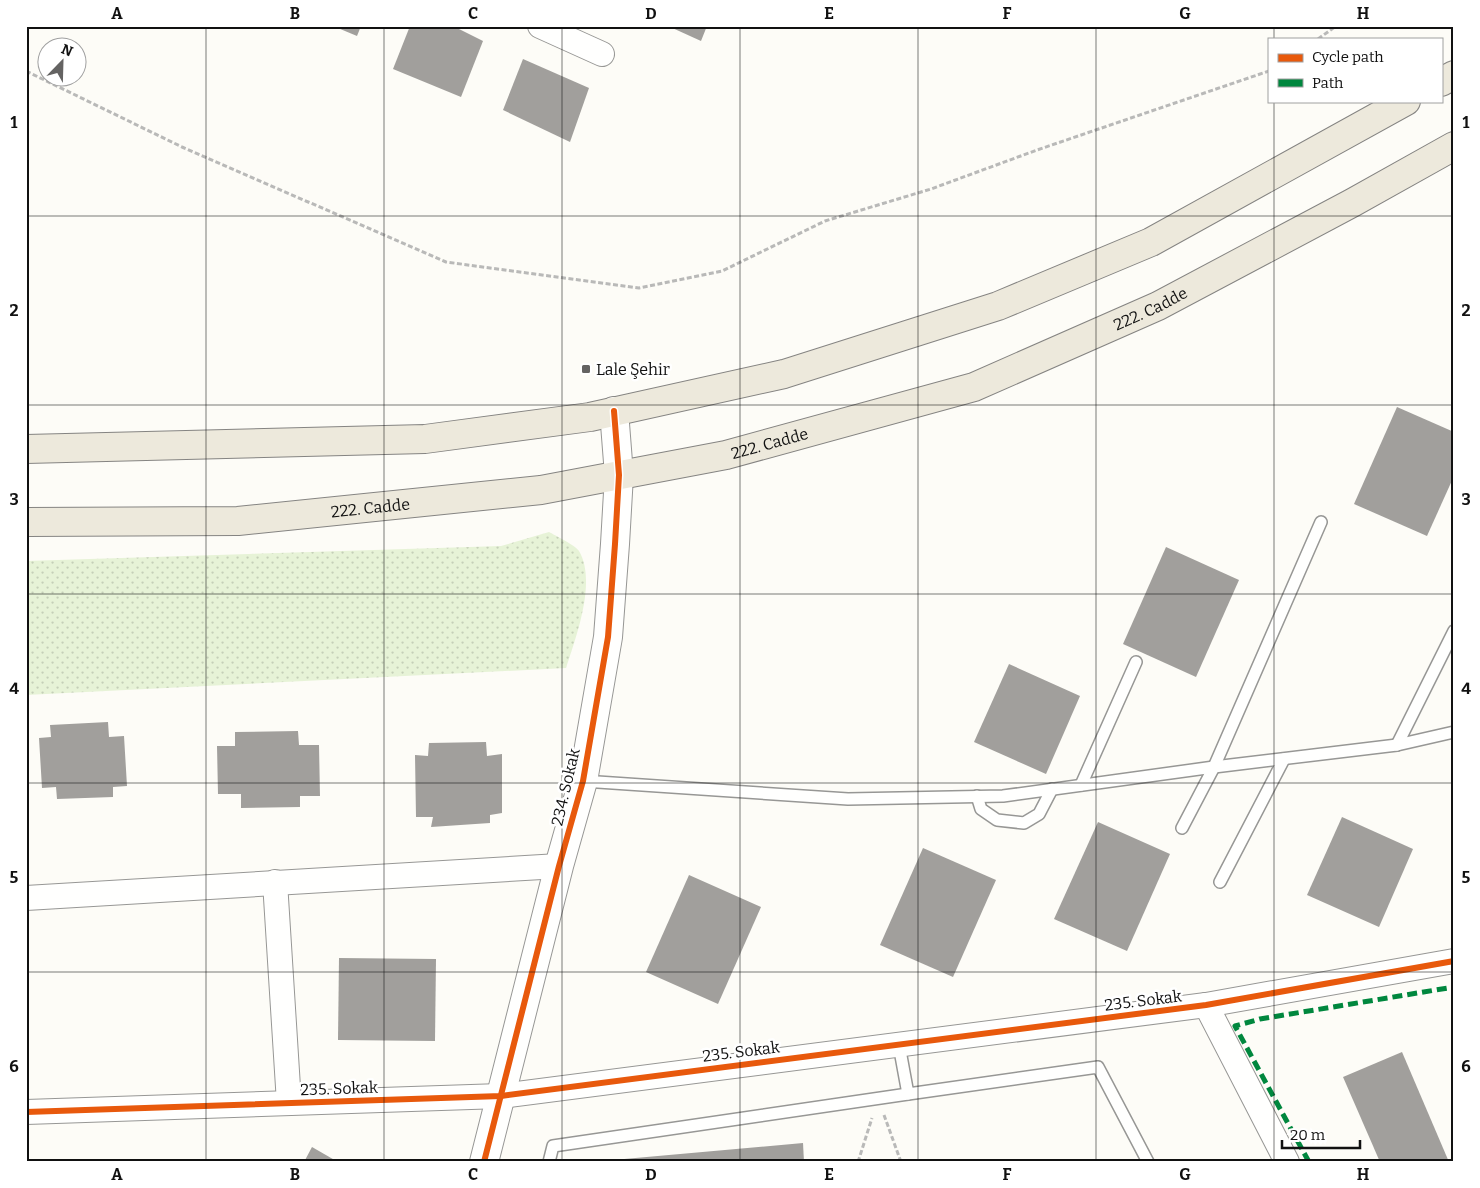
<svg xmlns="http://www.w3.org/2000/svg" width="1480" height="1188" font-family="Bitter,serif">
<style>
.grass{fill:url(#grass-dots)}
.building{fill:#a19f9c}
.lines{fill:none;stroke-linecap:round;stroke-linejoin:round}
.service-casing{stroke:#979795;stroke-width:14}
.minor-casing{stroke:#979795;stroke-width:26}
.tertiary-casing{stroke:#979795;stroke-width:30}
.primary-casing{stroke:#858482;stroke-width:30}
.path{stroke:#b9b9b8;stroke-width:3;stroke-dasharray:5 2.5;stroke-linecap:butt}
.service{stroke:#fffffe;stroke-width:11}
.minor{stroke:#fffffe;stroke-width:24}
.tertiary{stroke:#fffffe;stroke-width:28}
.primary{stroke:#ede9dc;stroke-width:28}
.quiet{stroke:#00873e;stroke-width:5;stroke-dasharray:10 5;stroke-linecap:butt}
.cycleway-casing{stroke:#fff;stroke-width:9}
.cycleway{stroke:#e8590c;stroke-width:6}
.grid{fill:none;stroke:#111;stroke-width:1;stroke-opacity:0.55}
.poi-dot{fill:#646362;stroke:#fff;stroke-width:2}
.labels{text-anchor:middle;stroke-width:5;stroke-linejoin:round;paint-order:stroke}
.street-label{font-size:16px;fill:#111;stroke:#fff}
.poi-label{font-size:16px;fill:#111;stroke:#fff;text-anchor:start}
.neatline{fill:none;stroke:#111;stroke-width:2}
.grid-label{font-size:16px;text-anchor:middle;font-weight:bold;fill:#111}
</style>
<defs>
<pattern id="grass-dots" width="8" height="8" patternUnits="userSpaceOnUse" patternTransform="scale(1.25)"><rect width="8" height="8" fill="#e7f3d7"/><path d="M2 2h.1M6 6h.1" fill="none" stroke="#c5cfb8" stroke-width="1.8" stroke-linecap="round"/></pattern>
</defs>
<rect width="100%" height="100%" fill="#fdfcf7"/>
<path class="grass" d="M 549,532 C 556,536 575,545 579,551 C 597,581 576,637 566,668 L 26,695 L 26,561 L 501,546 Z"/>
<g class="building">
<path d="M 333,26 L 361,26 L 357,36 Z"/>
<path d="M 410,26 L 453,26 L 483,41 L 461,97 L 393,69 Z"/>
<path d="M 668,26 L 707,26 L 701,41 Z"/>
<path d="M 523,59 L 589,88 L 570,142 L 503,110 Z"/>
<path d="M 1397,407 L 1454,432 L 1454,476 L 1427,536 L 1354,504 Z"/>
<path d="M 1166,547 L 1239,580 L 1196,677 L 1123,644 Z"/>
<path d="M 1009,664 L 1080,696 L 1046,774 L 974,742 Z"/>
<path d="M 108,722 L 109,737 L 124,736 L 127,786 L 113,787 L 113,797 L 57,799 L 56,787 L 42,788 L 39,738 L 51,737 L 50,725 Z"/>
<path d="M 298,731 L 299,745 L 319,745 L 320,796 L 300,796 L 300,807 L 241,808 L 241,794 L 218,794 L 217,746 L 235,746 L 235,732 Z"/>
<path d="M 486,742 L 487,756 L 502,754 L 502,813 L 490,815 L 490,823 L 431,827 L 433,817 L 416,817 L 415,755 L 428,756 L 429,743 Z"/>
<path d="M 1342,817 L 1413,849 L 1379,927 L 1307,895 Z"/>
<path d="M 1098,822 L 1170,854 L 1127,951 L 1054,919 Z"/>
<path d="M 923,848 L 996,880 L 953,977 L 880,945 Z"/>
<path d="M 689,875 L 761,907 L 718,1004 L 646,972 Z"/>
<path d="M 339,958 L 436,959 L 435,1041 L 338,1040 Z"/>
<path d="M 1402,1052 L 1449,1162 L 1380,1162 L 1343,1077 Z"/>
<path d="M 803,1143 L 804,1162 L 613,1162 L 613,1160 Z"/>
<path d="M 312,1147 L 338,1162 L 304,1162 Z"/>
</g>
<g class="lines">
<g class="service-casing">
<g id="service">
<path d="M 1397,745 L 1454,631"/>
<path d="M 583,781 L 848,799 L 1003,796 L 1214,767 L 1397,745 L 1454,732"/>
<path d="M 1081,785 L 1136,662"/>
<path d="M 977,796 L 981,809 L 997,820 L 1024,823 L 1039,814 L 1052,789"/>
<path d="M 1182,828 L 1214,767 L 1321,522"/>
<path d="M 1220,882 L 1284,759"/>
<path d="M 899,1045 L 908,1094 L 1098,1067 L 1148,1162"/>
<path d="M 549,1162 L 553,1146 L 908,1094"/>
</g>
</g>
<g class="minor-casing">
<g id="minor">
<path d="M 540,26 L 602,54"/>
<path d="M 275,882 L 289,1103"/>
<path d="M 26,898 L 559,866"/>
<path d="M 1206,1005 L 1287,1162"/>
<path d="M 26,1112 L 501,1096 L 1206,1005 L 1454,961"/>
</g>
</g>
<g class="tertiary-casing">
<path id="tertiary" d="M 484,1162 L 559,866 L 583,781 L 608,637 L 615,544 L 619,475 L 614,411"/>
</g>
<g class="primary-casing">
<g id="primary">
<path d="M 1441,82 L 1454,75"/>
<path d="M 26,449 L 425,439 L 590,417 L 784,374 L 998,306 L 1151,242 L 1406,101"/>
<path id="s1" d="M 26,522 L 238,521 L 541,490 L 726,455 L 974,387 L 1158,306 L 1352,203 L 1454,146"/>
</g>
</g>
<g class="path">
<path d="M 1318,39 L 1336,26"/>
<path d="M 26,71 L 182,147 L 446,262 L 639,288 L 722,271 L 825,221 L 931,189 L 1037,150 L 1269,71"/>
<path d="M 884,1115 L 901,1162"/>
<path d="M 858,1162 L 872,1118"/>
</g>
<use href="#service" class="service"/>
<use href="#minor" class="minor"/>
<use href="#tertiary" class="tertiary"/>
<use href="#primary" class="primary"/>
<path class="quiet" d="M 1309,1162 L 1235,1026 L 1260,1019 L 1454,987"/>
<g class="cycleway-casing">
<g id="cycleway">
<path d="M 26,1112 L 501,1096 L 1206,1005 L 1454,961"/>
<path d="M 484,1162 L 559,866 L 583,781 L 608,637 L 615,544 L 619,475 L 614,411"/>
</g>
</g>
<use href="#cycleway" class="cycleway"/>
</g>
<path class="grid" d="M 206,26 L 206,1162M 384,26 L 384,1162M 562,26 L 562,1162M 740,26 L 740,1162M 918,26 L 918,1162M 1096,26 L 1096,1162M 1274,26 L 1274,39M 1274,101 L 1274,1162M 26,216 L 1454,216M 26,405 L 1454,405M 26,594 L 1454,594M 26,783 L 1454,783M 26,972 L 1454,972"/>
<rect class="poi-dot" x="581" y="364" width="10" height="10" rx="2.5"/>
<g class="labels">
<g class="street-label">
<text dy="6" stroke="none"><textPath href="#s1" startOffset="1155">222. Cadde</textPath></text>
<text dy="6" stroke="none"><textPath href="#s1" startOffset="750">222. Cadde</textPath></text>
<text dy="6" stroke="none"><textPath href="#s1" startOffset="345">222. Cadde</textPath></text>
<text transform="translate(565 787) rotate(-77)" y="6">234. Sokak</text>
<text transform="translate(1143 1000) rotate(-7)" y="6">235. Sokak</text>
<text transform="translate(741 1051) rotate(-7)" y="6">235. Sokak</text>
<text transform="translate(339 1088) rotate(-2)" y="6">235. Sokak</text>
</g>
<g class="poi-label">
<text x="596" y="375">Lale Şehir</text>
</g>
</g>
<rect width="1480" height="1188" fill="none" stroke="#ffffff" stroke-width="55"/>
<rect x="1268" y="38" width="175" height="65" fill="#ffffff" stroke="#a0a0a0"/>
<rect x="1278" y="54" width="25" height="8" fill="#e8590c" stroke="#a0a0a0"/>
<text x="1312" y="62" font-size="15" fill="#111111">Cycle path</text>
<rect x="1278" y="79" width="25" height="8" fill="#00873e" stroke="#a0a0a0"/>
<text x="1312" y="88" font-size="15" fill="#111111">Path</text>
<g transform="translate(62 62) rotate(23)"><circle r="24" fill="#ffffff" stroke="#a0a0a0"/>
<path d="M0-4L9 19L0 12L-9 19Z" fill="#646362"/>
<text y="-8" font-size="14" font-weight="bold" text-anchor="middle" fill="#111111">N</text>
</g>
<path d="M1282 1140v8h78v-8" fill="none" stroke="#111111" stroke-width="2.5"/>
<text x="1290" y="1140" font-size="15" fill="#111111" stroke="#ffffff" stroke-width="4" paint-order="stroke">20 m</text>
<rect x="28" y="28" width="1424" height="1132" class="neatline"/>
<g class="grid-label">
<text x="117" y="19">A</text>
<text x="295" y="19">B</text>
<text x="473" y="19">C</text>
<text x="651" y="19">D</text>
<text x="829" y="19">E</text>
<text x="1007" y="19">F</text>
<text x="1185" y="19">G</text>
<text x="1363" y="19">H</text>
<text x="14" y="128">1</text>
<text x="1466" y="128">1</text>
<text x="14" y="316">2</text>
<text x="1466" y="316">2</text>
<text x="14" y="505">3</text>
<text x="1466" y="505">3</text>
<text x="14" y="694">4</text>
<text x="1466" y="694">4</text>
<text x="14" y="883">5</text>
<text x="1466" y="883">5</text>
<text x="14" y="1072">6</text>
<text x="1466" y="1072">6</text>
<text x="117" y="1180">A</text>
<text x="295" y="1180">B</text>
<text x="473" y="1180">C</text>
<text x="651" y="1180">D</text>
<text x="829" y="1180">E</text>
<text x="1007" y="1180">F</text>
<text x="1185" y="1180">G</text>
<text x="1363" y="1180">H</text>
</g>
</svg>
